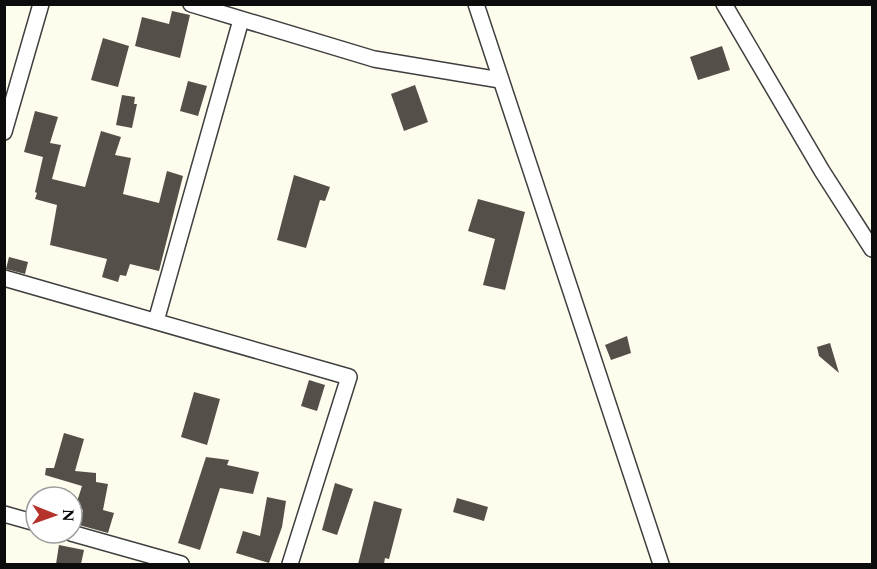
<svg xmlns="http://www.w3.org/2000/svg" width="877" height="569" font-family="Spectral,serif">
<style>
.building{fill:#544f49}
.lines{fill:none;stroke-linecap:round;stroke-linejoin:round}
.street-casing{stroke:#3f3f3f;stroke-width:18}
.street{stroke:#fff;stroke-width:15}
</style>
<rect width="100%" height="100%" fill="#fefced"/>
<g class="building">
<path d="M 172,11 L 190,15 L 180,58 L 135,46 L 142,17 L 169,24 Z"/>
<path d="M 103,38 L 129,46 L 118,87 L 91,80 Z"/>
<path d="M 722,46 L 730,70 L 698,80 L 690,57 Z"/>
<path d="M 188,81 L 207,86 L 198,116 L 180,111 Z"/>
<path d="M 415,85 L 428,122 L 404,131 L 391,94 Z"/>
<path d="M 122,95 L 135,97 L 134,104 L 137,104 L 132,128 L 116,125 Z"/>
<path d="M 35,111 L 58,117 L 50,143 L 61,145 L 52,179 L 85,187 L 101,131 L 121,137 L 115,155 L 131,158 L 123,194 L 159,203 L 167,171 L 183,176 L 159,271 L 130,264 L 126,276 L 120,275 L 118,282 L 102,277 L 107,259 L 50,245 L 57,205 L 35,199 L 37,193 L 35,192 L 43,157 L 24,152 Z"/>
<path d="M 294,175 L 330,187 L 325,201 L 320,200 L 306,248 L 277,240 Z"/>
<path d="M 478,199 L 525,212 L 505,290 L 483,285 L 495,239 L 468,231 Z"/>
<path d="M 9,257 L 28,262 L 25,274 L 6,269 Z"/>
<path d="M 627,336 L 631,353 L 611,360 L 605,345 Z"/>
<path d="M 830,343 L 839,373 L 819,356 L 817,347 Z"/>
<path d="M 309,380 L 325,385 L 317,411 L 301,406 Z"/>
<path d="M 194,392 L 220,399 L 207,445 L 181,437 Z"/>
<path d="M 64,433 L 84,439 L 75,471 L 96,473 L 96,482 L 108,484 L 103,510 L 114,513 L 108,533 L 79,525 L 83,510 L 75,508 L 82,486 L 45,475 L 46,468 L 54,468 Z"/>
<path d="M 206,457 L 229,460 L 227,465 L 259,472 L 253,494 L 220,488 L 200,550 L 178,543 Z"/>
<path d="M 335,483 L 353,489 L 337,535 L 322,530 Z"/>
<path d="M 267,497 L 286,501 L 282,527 L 269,563 L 236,553 L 243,531 L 260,536 Z"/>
<path d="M 457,498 L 488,507 L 484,521 L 453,512 Z"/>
<path d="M 374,501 L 402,509 L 389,559 L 385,558 L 384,564 L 358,564 Z"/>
<path d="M 59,545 L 84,550 L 81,564 L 56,564 Z"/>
</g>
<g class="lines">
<g class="street-casing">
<g id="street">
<path d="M 191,4 L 374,59 L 500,80"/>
<path d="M 476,4 L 661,564"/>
<path d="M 724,4 L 822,171 L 872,249"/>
<path d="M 4,132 L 41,4"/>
<path d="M 4,278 L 349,377 L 290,564"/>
<path d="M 156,321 L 241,20"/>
<path d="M 4,514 L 36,523"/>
<path d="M 71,533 L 181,564"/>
</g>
</g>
<use href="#street" class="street"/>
</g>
<rect width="877" height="569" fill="none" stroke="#0c0c0c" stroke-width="12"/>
<g transform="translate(54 515) rotate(91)"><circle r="28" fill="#ffffff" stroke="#9e9e9e" stroke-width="1.5"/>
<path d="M0-4.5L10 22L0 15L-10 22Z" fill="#b5332b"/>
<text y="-9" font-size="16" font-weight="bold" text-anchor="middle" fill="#0c0c0c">N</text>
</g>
</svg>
